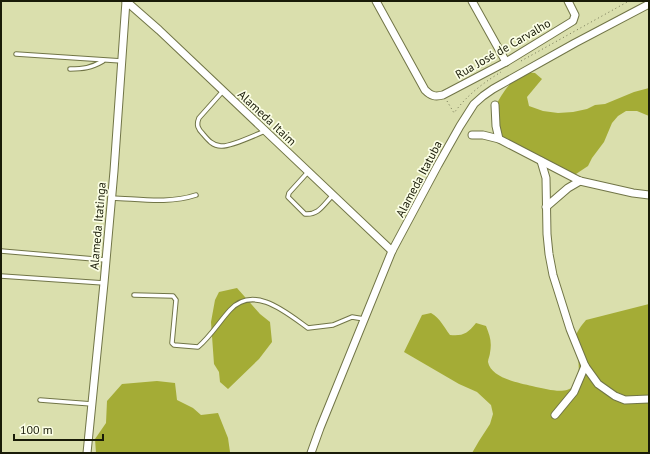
<svg xmlns="http://www.w3.org/2000/svg" width="650" height="454" font-family="'PT Sans',sans-serif">
<style>
.forest{fill:#a4ac36}
.lines{fill:none;stroke-linecap:round;stroke-linejoin:round}
.service-casing{stroke:#717547;stroke-width:5.5}
.minor-casing{stroke:#717547;stroke-width:9}
.path{stroke:#717453;stroke-width:1;stroke-dasharray:1 3;stroke-linecap:butt}
.service{stroke:#fff;stroke-width:3.5}
.minor{stroke:#fff;stroke-width:7}
.labels{text-anchor:middle;stroke-width:3.5;stroke-linejoin:round;paint-order:stroke}
.street-label{font-size:12px;fill:#191b08;stroke:#fbfee5}
</style>
<rect width="100%" height="100%" fill="#dadfad"/>
<g class="forest">
<path d="M 524,72 L 535,73 L 542,79 L 527,97 L 529,106 L 543,111 L 558,113 L 573,112 L 587,109 L 595,105 L 605,104 L 634,92 L 649,88 L 649,116 L 637,111 L 626,111 L 618,116 L 612,123 L 604,142 L 592,158 L 588,166 L 576,174 L 566,175 L 522,154 L 500,135 L 494,109 C 501,95 510,80 524,72 Z"/>
<path d="M 237,288 L 260,314 L 270,322 L 272,342 L 259,359 L 228,389 L 220,382 L 219,372 L 214,364 L 211,322 L 215,300 L 219,292 Z"/>
<path d="M 649,304 L 649,453 L 472,453 L 479,441 L 490,424 L 493,414 L 491,405 L 477,392 L 459,384 L 404,352 L 422,315 L 431,313 C 441,319 443,326 450,335 C 463,336 467,334 476,323 L 486,326 C 490,336 492,342 490,353 C 490,355 488,359 488,362 C 491,378 519,383 532,386 C 562,393 583,398 578,357 C 577,351 575,345 575,339 C 576,332 582,325 586,320 Z"/>
<path d="M 157,381 L 175,383 L 177,400 L 193,408 L 201,415 L 218,413 L 228,438 L 230,452 L 96,453 L 95,439 L 106,423 L 107,401 L 122,384 Z"/>
</g>
<g class="lines">
<g class="service-casing">
<g id="service">
<path d="M 16,54 L 122,61"/>
<path d="M 70,69 C 83,69 91,68 103,61"/>
<path d="M 223,91 L 199,118 C 196,125 198,129 203,134 C 208,140 213,146 221,146 C 228,147 256,135 265,131"/>
<path d="M 308,172 L 289,193 L 288,197 L 305,214 C 319,215 323,205 333,195"/>
<path d="M 112,198 C 140,199 169,204 196,195"/>
<path d="M 1,251 L 106,260"/>
<path d="M 1,276 L 104,283"/>
<path d="M 134,295 L 173,296 L 176,300 L 172,343 L 174,345 L 198,347 C 211,336 219,322 230,310 C 254,284 287,313 308,328 L 333,325 L 352,317 L 364,319"/>
<path d="M 40,400 L 92,404"/>
</g>
</g>
<g class="minor-casing">
<g id="minor">
<path d="M 126,1 L 159,30 L 392,251"/>
<path d="M 376,1 L 425,90 C 431,96 435,97 443,95 L 506,62 L 573,21 L 575,15 L 568,1"/>
<path d="M 472,1 L 506,62"/>
<path d="M 495,105 L 496,126 L 499,139 L 580,181 L 633,193 L 649,195"/>
<path d="M 472,135 L 483,135 L 499,139"/>
<path d="M 541,161 L 546,178 L 547,234 L 549,254 L 553,275 L 570,329 L 585,366 L 598,384 L 615,396 L 625,400 L 649,399"/>
<path d="M 546,207 L 568,188 L 580,181"/>
<path d="M 555,415 L 574,392 L 585,366"/>
<path d="M 87,453 L 104,283 L 114,171 L 126,1"/>
<path d="M 311,453 L 320,428 L 392,251 L 438,165 L 460,126 L 474,104 L 483,96 L 493,89 L 575,43 L 649,4"/>
</g>
</g>
<g class="path">
<path d="M 521,61 L 629,1"/>
<path d="M 447,101 L 454,113 C 467,95 483,83 501,72"/>
</g>
<use href="#service" class="service"/>
<use href="#minor" class="minor"/>
</g>
<g class="labels">
<g class="street-label">
<text transform="translate(503 49) rotate(-30)" y="4">Rua José de Carvalho</text>
<text transform="translate(267 118) rotate(43)" y="4">Alameda Itaim</text>
<text transform="translate(419 179) rotate(-62)" y="4">Alameda Itatuba</text>
<text transform="translate(98 226) rotate(-85)" y="4">Alameda Itatinga</text>
</g>
</g>
<rect width="650" height="454" fill="none" stroke="#191b08" stroke-width="4"/>
<path d="M14 434v6h89v-6" fill="none" stroke="#191b08" stroke-width="2"/>
<text x="20" y="434" font-size="12" fill="#191b08" stroke="#fbfee5" stroke-width="3" paint-order="stroke">100 m</text>
</svg>
